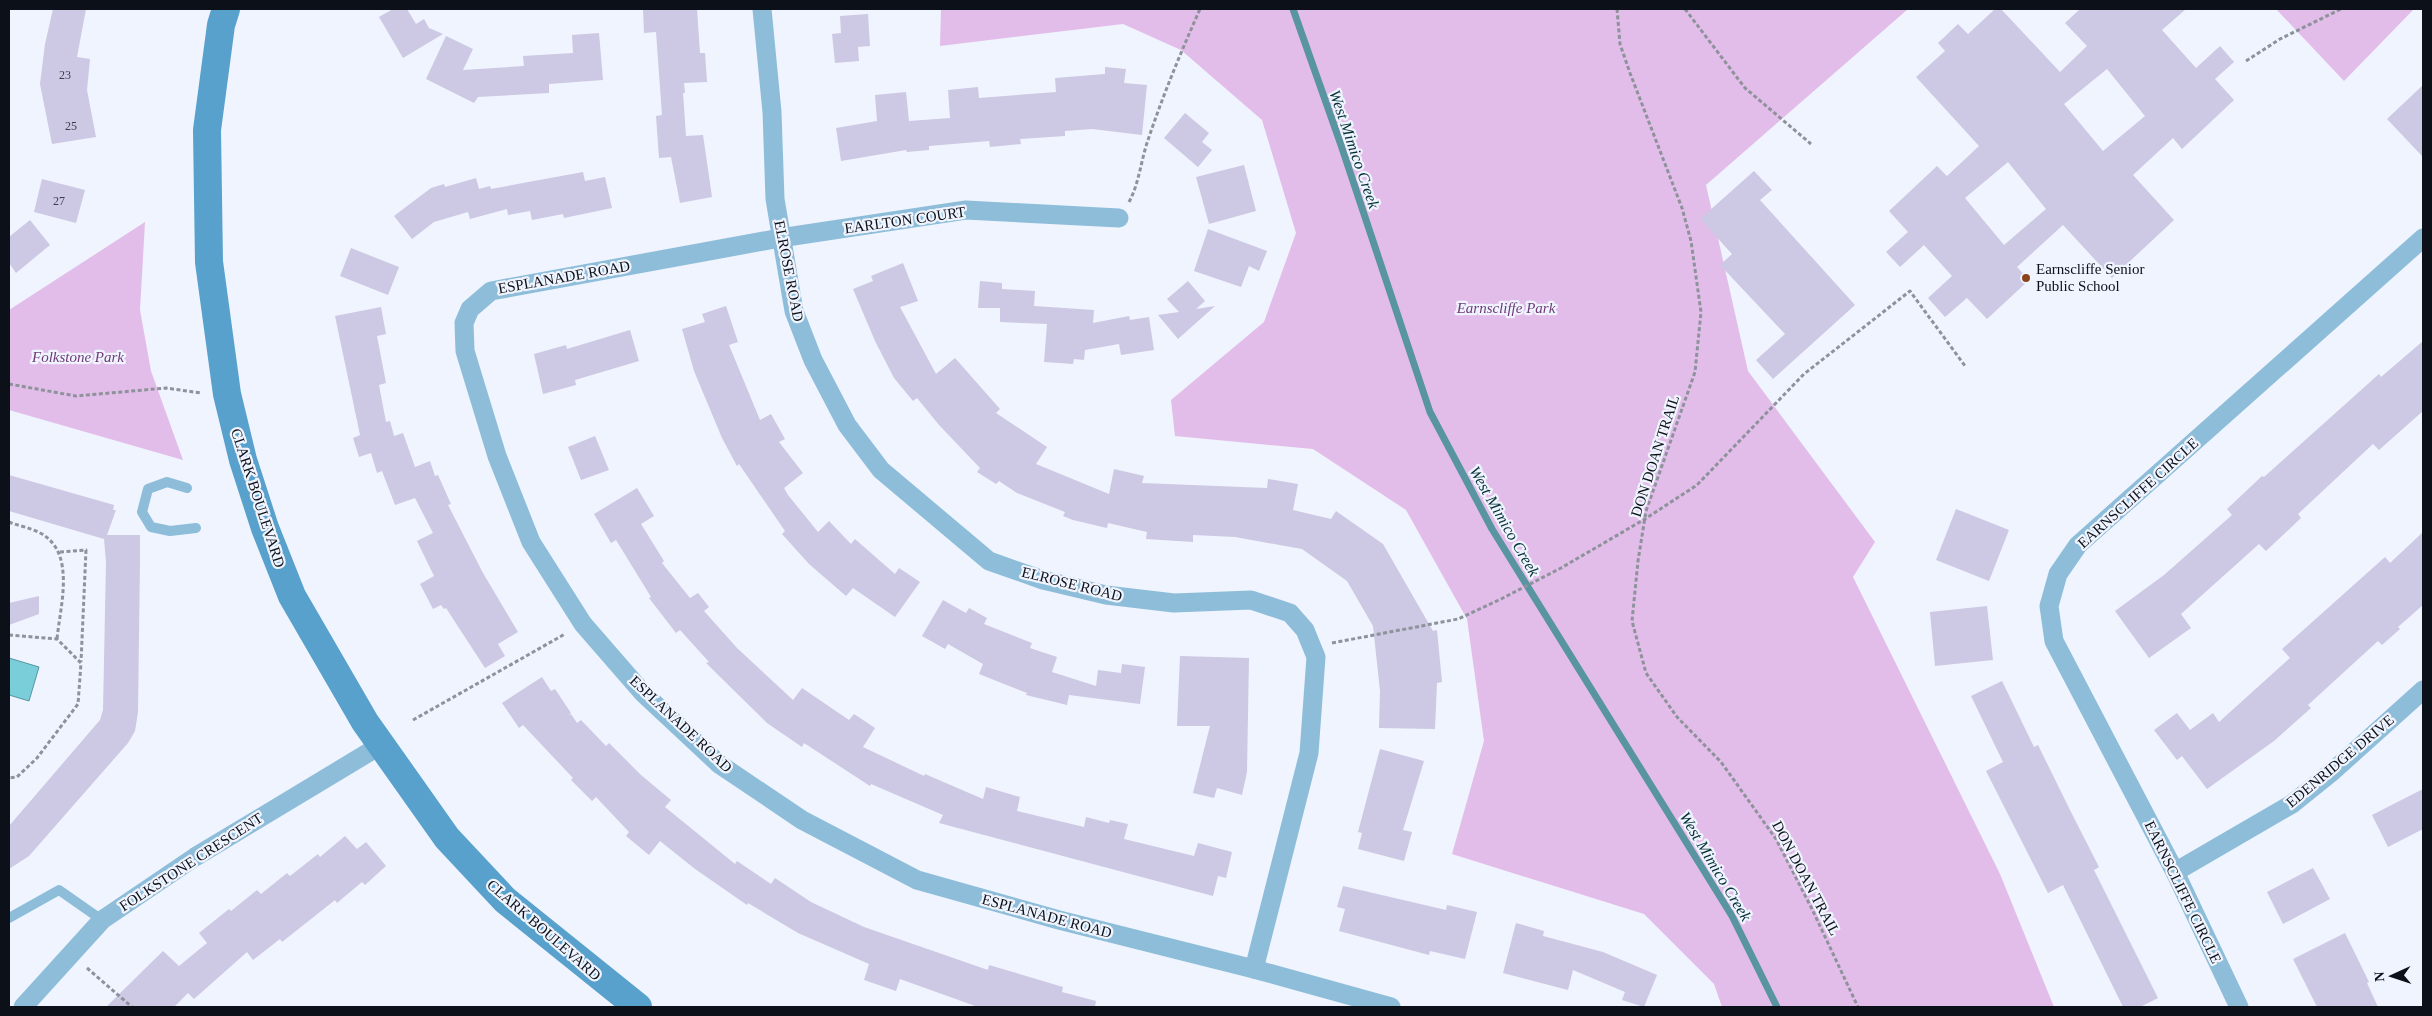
<svg xmlns="http://www.w3.org/2000/svg" width="2432" height="1016" font-family="Georgia,serif">
<style>
.green{fill:#e3bde9}
.water{fill:#79ceda;stroke:#5895a0}
.lines{fill:none;stroke-linecap:round;stroke-linejoin:round}
.stream{stroke:#5895a0;stroke-width:7}
.building{fill:#cdc8e3;fill-rule:evenodd}
.path{stroke:#8d929b;stroke-width:3;stroke-dasharray:4 2.5;stroke-linecap:butt}
.lane{stroke:#8ebdda;stroke-width:10}
.street{stroke:#8ebdda;stroke-width:19}
.secondary{stroke:#57a1cc;stroke-width:28}
.poi-dot{fill:#8a451d;stroke:#eff4fe;stroke-width:2}
.labels{text-anchor:middle;stroke-width:4.5;stroke-linejoin:round;paint-order:stroke}
.number-label{font-size:12px;fill:#3c3e4b}
.street-label{font-size:15px;fill:#0c1018;stroke:#eff4fe}
.poi-label{font-size:15px;fill:#0c1018;stroke:#eff4fe;text-anchor:start}
.park-label{font-size:15px;font-style:italic;fill:#6f3a77;stroke:#eff4fe}
.water-label{font-size:16px;font-style:italic;fill:#043035;stroke:#eff4fe}
</style>
<rect width="100%" height="100%" fill="#eff4fe"/>
<g class="green">
<path d="M 941,9 L 1908,9 L 1706,185 L 1748,371 L 1875,542 L 1853,577 L 2000,874 L 2054,1007 L 1722,1007 L 1714,984 L 1644,914 L 1452,854 L 1484,741 L 1467,619 L 1406,510 L 1313,449 L 1175,436 L 1171,400 L 1264,322 L 1296,233 L 1262,120 L 1181,50 L 1123,24 L 940,46 Z"/>
<path d="M 2276,9 L 2414,9 L 2344,81 Z"/>
<path d="M 145,222 L 140,310 L 151,371 L 183,460 L 9,410 L 9,310 Z"/>
</g>
<path class="water" d="M 9,658 L 39,667 L 29,701 L 9,695 Z"/>
<g class="lines">
<path class="stream" d="M 1293,9 L 1341,145 L 1430,412 L 1492,529 L 1732,916 L 1777,1007"/>
</g>
<g class="building">
<path d="M 53,9 L 86,9 L 77,57 L 90,59 L 87,90 L 96,137 L 52,144 L 40,84 L 45,44 Z"/>
<path d="M 393,9 L 407,9 L 416,24 L 424,19 L 429,28 L 443,34 L 403,58 L 379,17 Z"/>
<path d="M 643,9 L 697,9 L 700,53 L 705,53 L 707,82 L 684,83 L 685,93 L 683,93 L 686,136 L 703,135 L 712,197 L 680,203 L 671,157 L 659,158 L 656,116 L 662,115 L 656,32 L 644,33 Z"/>
<path d="M 1995,9 L 2001,9 L 2060,72 L 2087,46 L 2065,23 L 2080,9 L 2186,9 L 2162,30 L 2196,68 L 2220,46 L 2234,62 L 2215,79 L 2234,100 L 2182,149 L 2173,138 L 2133,175 L 2174,220 L 2112,278 L 2063,225 L 2017,267 L 2029,280 L 1987,319 L 1967,298 L 1945,317 L 1928,298 L 1952,276 L 1924,245 L 1900,267 L 1886,252 L 1908,232 L 1889,211 L 1937,166 L 1947,176 L 1979,146 L 1916,77 L 1945,51 L 1938,43 L 1958,24 L 1968,34 ZM 2107,69 L 2145,116 L 2103,151 L 2064,104 ZM 2008,162 L 2046,209 L 2004,245 L 1965,198 Z"/>
<path d="M 868,14 L 870,46 L 858,47 L 859,61 L 835,63 L 832,34 L 841,33 L 840,16 Z"/>
<path d="M 599,33 L 603,80 L 549,84 L 549,93 L 478,97 L 474,103 L 426,79 L 446,36 L 473,49 L 463,70 L 524,66 L 523,56 L 573,53 L 572,35 Z"/>
<path d="M 1105,67 L 1126,69 L 1124,83 L 1147,85 L 1142,135 L 1092,129 L 1065,131 L 1065,136 L 1020,139 L 1021,144 L 990,147 L 989,141 L 929,146 L 929,150 L 907,152 L 906,150 L 841,161 L 836,128 L 877,121 L 875,95 L 906,92 L 909,121 L 950,118 L 948,90 L 978,87 L 979,98 L 1056,92 L 1055,78 L 1105,74 Z"/>
<path d="M 2423,85 L 2423,157 L 2387,119 Z"/>
<path d="M 1185,113 L 1209,133 L 1202,142 L 1212,150 L 1198,167 L 1164,138 Z"/>
<path d="M 1244,165 L 1256,211 L 1209,224 L 1196,177 Z"/>
<path d="M 1754,171 L 1772,190 L 1760,200 L 1855,305 L 1773,379 L 1756,360 L 1785,334 L 1720,265 L 1732,254 L 1700,219 Z"/>
<path d="M 583,172 L 585,181 L 605,177 L 612,208 L 564,218 L 563,214 L 532,220 L 530,211 L 508,215 L 507,209 L 470,219 L 468,212 L 434,222 L 412,239 L 394,216 L 431,188 L 444,184 L 445,187 L 476,178 L 479,189 L 490,186 L 491,189 Z"/>
<path d="M 42,179 L 85,190 L 76,223 L 34,212 Z"/>
<path d="M 30,220 L 50,245 L 16,273 L 9,263 L 9,237 Z"/>
<path d="M 1208,229 L 1267,251 L 1259,271 L 1249,266 L 1241,287 L 1194,271 Z"/>
<path d="M 351,248 L 399,267 L 388,295 L 340,276 Z"/>
<path d="M 903,263 L 918,301 L 900,307 L 936,374 L 955,358 L 1000,409 L 996,413 L 1047,447 L 1036,464 L 1109,494 L 1114,469 L 1144,476 L 1142,483 L 1267,488 L 1268,479 L 1298,484 L 1293,510 L 1331,519 L 1336,511 L 1383,544 L 1433,631 L 1437,630 L 1442,682 L 1437,683 L 1435,729 L 1379,728 L 1380,691 L 1373,626 L 1347,581 L 1302,549 L 1235,537 L 1193,535 L 1193,542 L 1146,539 L 1147,532 L 1108,523 L 1107,528 L 1073,520 L 1063,516 L 1065,512 L 1017,493 L 999,481 L 996,484 L 977,472 L 980,468 L 939,425 L 917,398 L 913,401 L 894,378 L 875,341 L 853,289 L 873,281 L 871,276 Z"/>
<path d="M 980,281 L 1002,283 L 1002,289 L 1035,291 L 1034,306 L 1094,310 L 1093,323 L 1129,316 L 1130,320 L 1149,317 L 1154,350 L 1121,355 L 1119,344 L 1085,350 L 1084,360 L 1074,359 L 1073,364 L 1044,362 L 1047,324 L 1000,322 L 1000,308 L 978,308 Z"/>
<path d="M 1188,281 L 1205,301 L 1196,309 L 1215,306 L 1178,339 L 1158,315 L 1179,312 L 1167,299 Z"/>
<path d="M 726,306 L 738,342 L 729,345 L 760,420 L 771,414 L 785,439 L 779,442 L 803,473 L 784,488 L 788,495 L 818,532 L 829,521 L 851,544 L 855,539 L 895,574 L 899,568 L 920,582 L 895,617 L 853,588 L 846,596 L 809,564 L 782,534 L 785,531 L 739,464 L 737,466 L 722,438 L 694,371 L 682,329 L 705,322 L 702,314 Z"/>
<path d="M 381,307 L 386,334 L 377,336 L 386,383 L 379,385 L 386,422 L 390,421 L 394,436 L 403,433 L 415,467 L 430,461 L 435,476 L 438,475 L 451,504 L 448,505 L 483,573 L 518,632 L 498,644 L 505,656 L 485,668 L 446,608 L 444,609 L 441,605 L 433,609 L 420,584 L 434,576 L 417,541 L 433,533 L 415,498 L 395,505 L 382,471 L 377,473 L 371,453 L 359,457 L 353,438 L 360,435 L 335,316 Z"/>
<path d="M 630,330 L 639,361 L 575,380 L 576,385 L 543,394 L 534,354 L 566,345 L 567,349 Z"/>
<path d="M 2423,341 L 2423,411 L 2379,450 L 2373,444 L 2298,514 L 2301,518 L 2266,551 L 2259,544 L 2181,614 L 2191,628 L 2149,658 L 2115,611 L 2164,575 L 2232,515 L 2227,509 L 2262,476 L 2264,477 L 2379,374 L 2381,377 Z"/>
<path d="M 595,436 L 609,470 L 581,480 L 568,447 Z"/>
<path d="M 9,475 L 114,505 L 113,510 L 116,510 L 107,535 L 140,535 L 140,561 L 138,712 L 135,731 L 128,743 L 29,856 L 9,869 L 9,826 L 100,720 L 103,710 L 106,562 L 104,539 L 9,511 Z"/>
<path d="M 637,488 L 654,516 L 641,524 L 664,561 L 662,563 L 690,598 L 698,593 L 709,607 L 704,611 L 737,648 L 793,700 L 802,688 L 849,720 L 854,714 L 875,728 L 863,747 L 924,776 L 925,774 L 983,799 L 986,787 L 1020,797 L 1017,811 L 1084,827 L 1086,817 L 1109,823 L 1110,820 L 1128,824 L 1124,839 L 1194,856 L 1198,843 L 1232,852 L 1226,878 L 1218,876 L 1213,896 L 939,823 L 943,815 L 871,784 L 870,786 L 804,743 L 802,747 L 767,723 L 706,663 L 709,662 L 680,630 L 676,633 L 649,598 L 651,597 L 616,540 L 611,543 L 594,514 Z"/>
<path d="M 1956,509 L 2009,530 L 1989,581 L 1936,560 Z"/>
<path d="M 2423,532 L 2423,605 L 2398,627 L 2400,629 L 2382,645 L 2378,641 L 2308,705 L 2311,708 L 2274,741 L 2207,789 L 2182,756 L 2177,760 L 2154,730 L 2177,713 L 2190,730 L 2213,713 L 2219,722 L 2290,658 L 2282,649 L 2385,557 L 2390,563 Z"/>
<path d="M 39,596 L 39,614 L 9,625 L 9,603 Z"/>
<path d="M 943,600 L 966,613 L 969,608 L 987,618 L 984,624 L 1032,643 L 1030,648 L 1057,657 L 1052,672 L 1096,686 L 1098,670 L 1121,673 L 1122,664 L 1145,667 L 1140,704 L 1069,695 L 1067,705 L 1026,695 L 1027,693 L 979,674 L 983,664 L 948,644 L 945,649 L 922,636 Z"/>
<path d="M 1987,606 L 1993,660 L 1935,666 L 1930,612 Z"/>
<path d="M 1180,656 L 1249,658 L 1247,772 L 1242,795 L 1217,788 L 1214,798 L 1193,793 L 1210,726 L 1177,726 Z"/>
<path d="M 542,677 L 551,691 L 555,689 L 571,713 L 568,716 L 571,714 L 577,723 L 581,720 L 606,746 L 609,743 L 641,775 L 671,800 L 665,807 L 735,864 L 737,861 L 771,884 L 775,878 L 811,902 L 864,927 L 988,970 L 989,965 L 1063,987 L 1062,992 L 1096,1001 L 1095,1007 L 978,1007 L 900,979 L 896,991 L 864,980 L 869,964 L 798,933 L 748,903 L 747,905 L 695,869 L 660,841 L 649,855 L 626,836 L 629,832 L 596,797 L 592,801 L 571,780 L 573,778 L 523,725 L 519,728 L 502,703 Z"/>
<path d="M 2002,681 L 2034,747 L 2038,745 L 2071,812 L 2099,867 L 2094,870 L 2158,998 L 2140,1007 L 2123,1007 L 2063,885 L 2048,893 L 1986,771 L 2003,762 L 1971,696 Z"/>
<path d="M 1380,749 L 1424,761 L 1403,830 L 1412,832 L 1404,861 L 1358,849 L 1362,833 L 1358,832 Z"/>
<path d="M 2423,789 L 2423,829 L 2388,847 L 2372,815 Z"/>
<path d="M 345,836 L 357,849 L 366,842 L 386,866 L 365,885 L 362,882 L 337,903 L 335,900 L 282,942 L 280,939 L 253,960 L 247,952 L 194,999 L 188,993 L 174,1007 L 106,1007 L 163,951 L 179,966 L 207,943 L 199,933 L 229,909 L 231,911 L 257,890 L 261,894 L 287,873 L 290,876 L 318,854 L 320,857 Z"/>
<path d="M 2313,868 L 2330,899 L 2283,924 L 2267,892 Z"/>
<path d="M 1343,886 L 1446,910 L 1447,905 L 1477,912 L 1465,959 L 1430,951 L 1429,955 L 1339,931 L 1345,909 L 1337,907 Z"/>
<path d="M 1516,923 L 1544,931 L 1543,936 L 1603,952 L 1657,975 L 1644,1007 L 1622,1000 L 1625,992 L 1573,970 L 1568,990 L 1503,973 Z"/>
<path d="M 2345,933 L 2369,982 L 2367,983 L 2378,1007 L 2317,1007 L 2293,959 Z"/>
</g>
<g class="lines">
<g class="path">
<path d="M 1617,9 L 1620,44 L 1630,73 L 1682,208 L 1691,241 L 1701,312 L 1695,372 L 1646,511 L 1638,561 L 1632,621 L 1646,673 L 1677,717 L 1721,762 L 1776,839 L 1812,909 L 1858,1007"/>
<path d="M 1685,9 L 1745,88 L 1811,144"/>
<path d="M 2246,61 L 2280,39 L 2341,9"/>
<path d="M 1129,202 C 1139,184 1141,160 1148,140 C 1163,95 1181,52 1200,9"/>
<path d="M 9,384 L 76,396 L 166,388 L 201,393"/>
<path d="M 9,522 C 19,526 32,528 42,534 C 76,554 60,607 57,639"/>
<path d="M 60,552 L 86,550 L 81,662"/>
<path d="M 9,635 L 57,639 L 81,663 L 78,704 L 37,758 L 17,777 L 9,778"/>
<path d="M 1332,643 L 1458,619 L 1501,599 L 1561,568 L 1645,519 L 1697,485 L 1804,374 L 1910,291 L 1965,366"/>
<path d="M 413,720 L 565,634"/>
<path d="M 87,968 L 132,1007"/>
</g>
<g class="lane">
<path d="M 187,488 L 167,482 L 148,489 L 142,512 L 151,527 L 170,531 L 196,528"/>
<path d="M 9,918 L 59,890 L 102,920"/>
</g>
<g class="street">
<path d="M 762,9 L 772,112 L 775,199 L 794,311 L 813,360 L 847,425 L 881,470 L 989,561 L 1043,580 L 1106,595 L 1174,603 L 1251,600 L 1290,613 L 1305,630 L 1316,657 L 1309,753 L 1254,969"/>
<path d="M 1119,218 L 966,210 L 780,238 L 491,291 L 470,309 L 464,323 L 465,351 L 497,456 L 531,542 L 583,624 L 643,693 L 719,764 L 802,820 L 917,880 L 1059,920 L 1254,969 L 1391,1007"/>
<path d="M 2175,872 L 2292,804 L 2333,771 L 2423,690"/>
<path d="M 23,1007 L 102,920 L 195,857 L 381,745"/>
<path d="M 2239,1007 L 2175,872 L 2054,641 L 2049,606 L 2058,574 L 2078,545 L 2423,238"/>
</g>
<path class="secondary" d="M 226,9 L 221,25 L 207,130 L 209,262 L 227,394 L 243,460 L 265,528 L 292,596 L 365,722 L 447,838 L 505,900 L 638,1007"/>
</g>
<circle class="poi-dot" cx="2026" cy="278" r="5"/>
<g class="labels">
<g class="number-label">
<text x="65" y="79">23</text>
<text x="71" y="130">25</text>
<text x="59" y="205">27</text>
</g>
<g class="street-label">
<text transform="translate(905 220) rotate(-8)" y="5">EARLTON COURT</text>
<text transform="translate(789 271) rotate(79)" y="5">ELROSE ROAD</text>
<text transform="translate(564 277) rotate(-10)" y="5">ESPLANADE ROAD</text>
<text transform="translate(1655 456) rotate(-72)" y="5">DON DOAN TRAIL</text>
<text transform="translate(2138 493) rotate(-42)" y="5">EARNSCLIFFE CIRCLE</text>
<text transform="translate(258 498) rotate(72)" y="5">CLARK BOULEVARD</text>
<text transform="translate(1072 584) rotate(14)" y="5">ELROSE ROAD</text>
<text transform="translate(681 724) rotate(43)" y="5">ESPLANADE ROAD</text>
<text transform="translate(2340 761) rotate(-40)" y="5">EDENRIDGE DRIVE</text>
<text transform="translate(191 862) rotate(-33)" y="5">FOLKSTONE CRESCENT</text>
<text transform="translate(1806 878) rotate(62)" y="5">DON DOAN TRAIL</text>
<text transform="translate(2183 892) rotate(64)" y="5">EARNSCLIFFE CIRCLE</text>
<text transform="translate(1047 916) rotate(15)" y="5">ESPLANADE ROAD</text>
<text transform="translate(544 930) rotate(41)" y="5">CLARK BOULEVARD</text>
</g>
<g class="poi-label">
<text x="2036" y="274">Earnscliffe Senior<tspan x="2036" dy="17">Public School</tspan></text>
</g>
<g class="park-label">
<text x="1506" y="313">Earnscliffe Park</text>
<text x="78" y="362">Folkstone Park</text>
</g>
<g class="water-label">
<text transform="translate(1355 149) rotate(71)" y="6">West Mimico Creek</text>
<text transform="translate(1505 521) rotate(60)" y="6">West Mimico Creek</text>
<text transform="translate(1716 866) rotate(59)" y="6">West Mimico Creek</text>
</g>
</g>
<rect width="2432" height="1016" fill="none" stroke="#0c1018" stroke-width="20"/>
<g transform="translate(2392 976) rotate(267)" stroke="#eff4fe" stroke-width="4" paint-order="stroke">
<path d="M0-4L9 19L0 12L-9 19Z" fill="#0c1018"/>
<text y="-8" font-size="14" font-weight="bold" text-anchor="middle" fill="#0c1018">N</text>
</g>
</svg>
